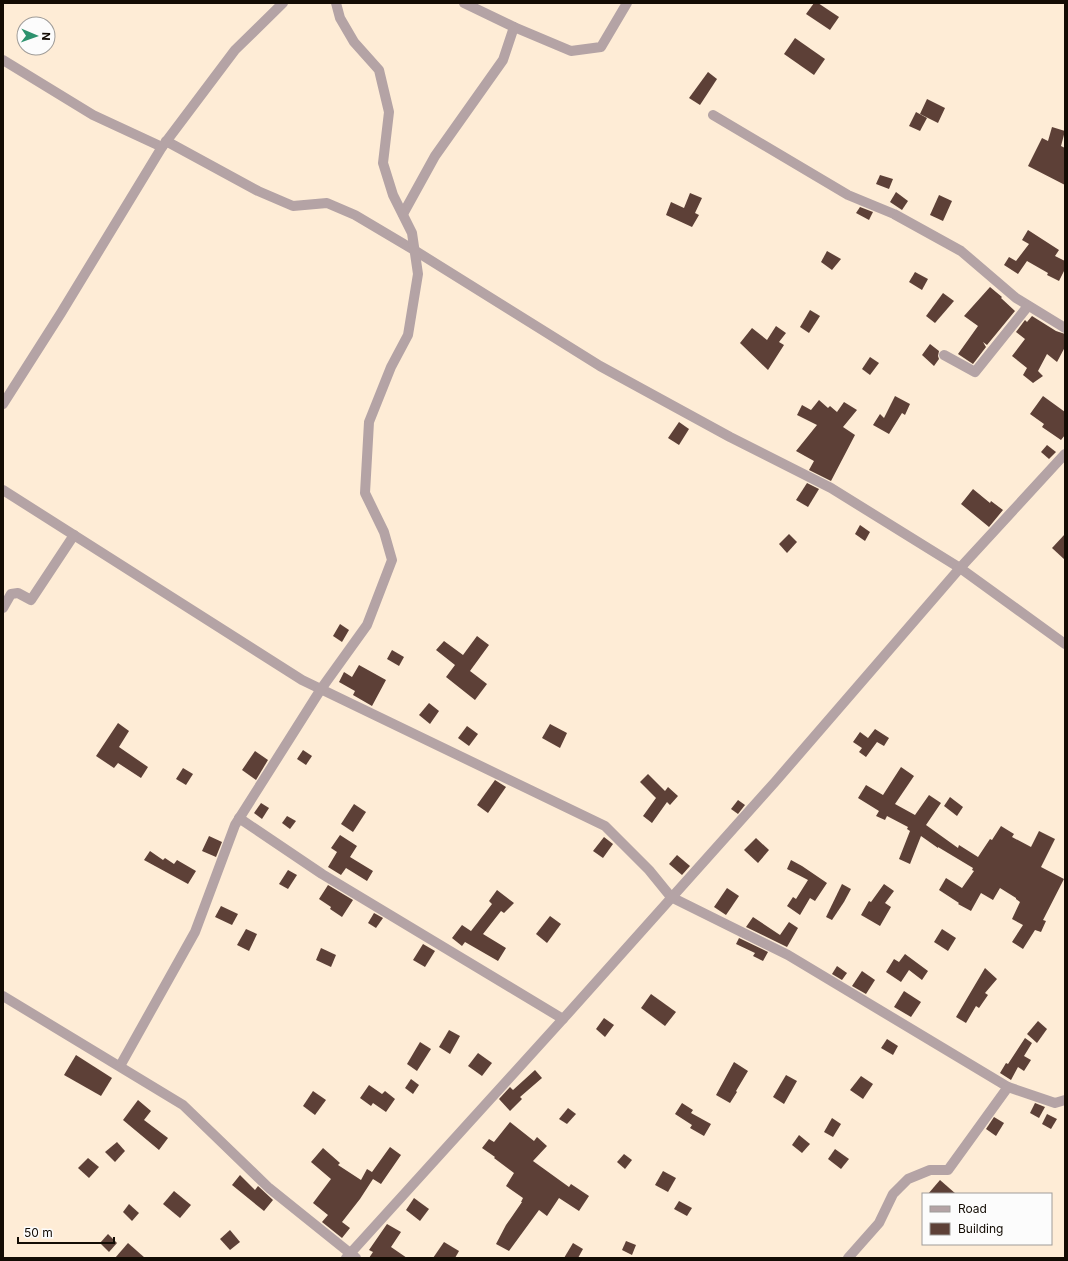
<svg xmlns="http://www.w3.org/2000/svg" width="1068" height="1261" font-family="Inter,sans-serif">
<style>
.building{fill:#5d4037}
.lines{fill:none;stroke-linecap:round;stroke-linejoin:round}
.street{stroke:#b4a3a5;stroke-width:10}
</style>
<rect width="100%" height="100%" fill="#feecd6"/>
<g class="building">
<path d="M 814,3 L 818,3 L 839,17 L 830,30 L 806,14 Z"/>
<path d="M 795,38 L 825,59 L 814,75 L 784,54 Z"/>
<path d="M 708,72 L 717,79 L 700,105 L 689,98 Z"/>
<path d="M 927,99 L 945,108 L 938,123 L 920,114 Z"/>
<path d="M 916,112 L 927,118 L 920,131 L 909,126 Z"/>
<path d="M 1052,127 L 1065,131 L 1061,146 L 1065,148 L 1065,185 L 1028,166 L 1042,138 L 1048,141 Z"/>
<path d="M 880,175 L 893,179 L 889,189 L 876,184 Z"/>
<path d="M 896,192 L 908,201 L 902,210 L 890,202 Z"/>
<path d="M 690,193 L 702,198 L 695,213 L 699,215 L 692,227 L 666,215 L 671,202 L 684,208 Z"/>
<path d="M 939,195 L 952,201 L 943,221 L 930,215 Z"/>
<path d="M 860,207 L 873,212 L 869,220 L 856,213 Z"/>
<path d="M 1028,230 L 1059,250 L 1055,256 L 1065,261 L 1065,269 L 1059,281 L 1047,275 L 1048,273 L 1027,261 L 1018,274 L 1004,265 L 1009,257 L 1016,261 L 1029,244 L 1022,240 Z"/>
<path d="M 827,251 L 841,259 L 832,270 L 821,262 Z"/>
<path d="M 915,272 L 928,279 L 922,290 L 909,282 Z"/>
<path d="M 990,287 L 1002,297 L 1001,298 L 1015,311 L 987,345 L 983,342 L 986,347 L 973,364 L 958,354 L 978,326 L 964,316 Z"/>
<path d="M 943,293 L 954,301 L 935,323 L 926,316 Z"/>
<path d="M 810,310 L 820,316 L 809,333 L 800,327 Z"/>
<path d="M 1032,316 L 1056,331 L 1065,334 L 1065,347 L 1057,362 L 1047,354 L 1038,371 L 1043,376 L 1033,383 L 1023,375 L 1027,368 L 1012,356 L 1025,339 L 1016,332 L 1025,320 L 1027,322 Z"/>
<path d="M 776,326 L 786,333 L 779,342 L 784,345 L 768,370 L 740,343 L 752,328 L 767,340 Z"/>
<path d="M 930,344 L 939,351 L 938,356 L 939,359 L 934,366 L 922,355 Z"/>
<path d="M 870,357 L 879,363 L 870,375 L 862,369 Z"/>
<path d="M 895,396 L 910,404 L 905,415 L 902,413 L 889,434 L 873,425 L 880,414 L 884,418 Z"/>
<path d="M 1043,396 L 1065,412 L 1065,435 L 1061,440 L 1042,427 L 1044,424 L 1030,414 Z"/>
<path d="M 819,400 L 828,408 L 830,406 L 837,412 L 844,402 L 857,410 L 843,427 L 855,435 L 831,481 L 809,470 L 814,461 L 796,451 L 817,425 L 797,415 L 802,405 L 811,410 Z"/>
<path d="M 679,422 L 689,429 L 679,445 L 668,438 Z"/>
<path d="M 1047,445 L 1056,452 L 1049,459 L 1041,452 Z"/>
<path d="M 807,483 L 819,489 L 808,507 L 796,500 Z"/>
<path d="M 973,489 L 990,503 L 991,501 L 1003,510 L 989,527 L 961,504 Z"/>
<path d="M 860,525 L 870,532 L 865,541 L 855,534 Z"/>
<path d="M 789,534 L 797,542 L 787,553 L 779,544 Z"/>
<path d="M 1065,534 L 1065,560 L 1052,548 Z"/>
<path d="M 340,624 L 349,630 L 342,642 L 333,636 Z"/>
<path d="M 477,636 L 489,645 L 470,671 L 487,684 L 475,700 L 446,677 L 455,665 L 436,650 L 444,641 L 463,655 Z"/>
<path d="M 392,650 L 404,657 L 399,666 L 387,659 Z"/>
<path d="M 359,665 L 386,680 L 372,706 L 353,695 L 355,691 L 339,682 L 344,672 L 352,677 Z"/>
<path d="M 429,703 L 439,711 L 430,724 L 419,715 Z"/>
<path d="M 118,723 L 129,731 L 119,747 L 148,767 L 141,778 L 118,763 L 114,768 L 96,756 Z"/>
<path d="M 550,724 L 567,733 L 560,748 L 542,738 Z"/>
<path d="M 467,726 L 478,734 L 469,746 L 458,738 Z"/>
<path d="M 875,729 L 889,738 L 884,746 L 877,742 L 866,757 L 859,752 L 862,748 L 853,742 L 860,732 L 868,738 Z"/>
<path d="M 303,750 L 312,756 L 306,765 L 297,759 Z"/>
<path d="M 255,751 L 268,760 L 256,780 L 242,770 Z"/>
<path d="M 901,767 L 914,776 L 895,804 L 915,815 L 929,795 L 941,803 L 926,825 L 958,848 L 959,845 L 978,857 L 990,839 L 992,840 L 1001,826 L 1014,834 L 1012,837 L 1031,847 L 1039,831 L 1055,839 L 1041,867 L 1064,879 L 1043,920 L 1046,921 L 1041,932 L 1035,930 L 1023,949 L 1012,942 L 1023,925 L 1012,919 L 1020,902 L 1016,899 L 1016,898 L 1000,888 L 993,900 L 981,893 L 971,911 L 958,904 L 959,903 L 939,890 L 946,878 L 962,888 L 974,871 L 972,870 L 973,868 L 938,847 L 938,848 L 921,836 L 910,864 L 899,859 L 910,831 L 907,829 L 908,827 L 887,816 L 885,820 L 876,816 L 879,811 L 858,798 L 866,785 L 883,795 Z"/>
<path d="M 183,768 L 193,774 L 186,785 L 176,779 Z"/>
<path d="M 648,774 L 665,791 L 668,787 L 678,796 L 670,805 L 667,802 L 652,823 L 643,816 L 656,798 L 640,782 Z"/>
<path d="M 495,780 L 506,787 L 488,813 L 477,805 Z"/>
<path d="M 950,797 L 963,807 L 957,816 L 944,806 Z"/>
<path d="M 738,800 L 745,805 L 738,814 L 731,809 Z"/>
<path d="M 261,803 L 269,808 L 262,819 L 254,813 Z"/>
<path d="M 354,804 L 366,812 L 353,832 L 341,824 Z"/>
<path d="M 287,816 L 296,821 L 290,829 L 282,823 Z"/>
<path d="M 340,835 L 357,846 L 350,857 L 373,871 L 367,881 L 346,868 L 341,875 L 328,867 L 337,852 L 331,848 Z"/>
<path d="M 209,836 L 222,842 L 216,857 L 202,851 Z"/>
<path d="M 604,837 L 613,844 L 603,858 L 593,851 Z"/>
<path d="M 756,838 L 769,850 L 758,863 L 744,850 Z"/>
<path d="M 150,851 L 163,860 L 165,858 L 174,864 L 177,860 L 196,871 L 188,884 L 144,860 Z"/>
<path d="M 677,855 L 690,866 L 682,875 L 669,864 Z"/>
<path d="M 791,860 L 802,866 L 827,883 L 815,901 L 810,898 L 800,915 L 787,906 L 793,897 L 796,899 L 808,880 L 787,869 Z"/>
<path d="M 288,870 L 297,875 L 288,889 L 279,884 Z"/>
<path d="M 842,884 L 851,889 L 844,902 L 832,920 L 826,917 Z"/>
<path d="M 884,884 L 894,891 L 885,903 L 891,907 L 880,926 L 861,915 L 869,901 L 871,902 Z"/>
<path d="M 328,885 L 353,900 L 342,917 L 330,909 L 331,907 L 319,899 Z"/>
<path d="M 727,888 L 739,896 L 726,915 L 714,907 Z"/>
<path d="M 497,890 L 514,903 L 504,913 L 501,911 L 483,934 L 506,948 L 498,961 L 465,942 L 462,946 L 452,938 L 462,925 L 471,931 L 492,904 L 489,901 Z"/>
<path d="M 221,906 L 238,914 L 232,925 L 215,917 Z"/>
<path d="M 374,913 L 383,918 L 376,928 L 368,923 Z"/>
<path d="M 550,916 L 561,924 L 547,943 L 536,934 Z"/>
<path d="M 753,917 L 780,935 L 789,922 L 798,928 L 787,947 L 746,927 Z"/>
<path d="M 246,929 L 257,934 L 249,951 L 237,945 Z"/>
<path d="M 942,929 L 956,938 L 948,951 L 934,942 Z"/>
<path d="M 739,938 L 768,952 L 763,961 L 753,956 L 755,953 L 736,944 Z"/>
<path d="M 423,944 L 435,951 L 425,967 L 413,960 Z"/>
<path d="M 321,948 L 336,955 L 331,967 L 316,960 Z"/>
<path d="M 905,954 L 928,971 L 922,980 L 909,970 L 901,982 L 886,972 L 894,959 L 899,962 Z"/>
<path d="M 837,966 L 847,973 L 842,980 L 832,974 Z"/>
<path d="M 985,968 L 997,979 L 985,993 L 988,995 L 979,1008 L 976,1006 L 966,1023 L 956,1017 Z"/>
<path d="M 862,971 L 875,980 L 866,994 L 852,986 Z"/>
<path d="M 904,991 L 921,1002 L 911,1017 L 894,1007 Z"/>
<path d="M 651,994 L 676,1012 L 665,1026 L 641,1008 Z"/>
<path d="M 604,1018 L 614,1025 L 605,1037 L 596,1029 Z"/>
<path d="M 1038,1021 L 1047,1029 L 1037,1043 L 1027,1034 Z"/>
<path d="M 449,1030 L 460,1036 L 450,1054 L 439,1047 Z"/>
<path d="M 1025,1038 L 1032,1043 L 1024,1056 L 1031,1060 L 1024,1071 L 1018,1067 L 1011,1080 L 1000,1073 L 1006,1063 L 1008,1064 Z"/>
<path d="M 887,1039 L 898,1046 L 893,1055 L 881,1048 Z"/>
<path d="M 420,1042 L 431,1049 L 417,1071 L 407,1064 Z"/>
<path d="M 478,1053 L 492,1063 L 482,1076 L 468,1066 Z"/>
<path d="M 76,1055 L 112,1078 L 101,1096 L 64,1075 Z"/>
<path d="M 734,1062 L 748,1071 L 736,1091 L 737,1092 L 730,1103 L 716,1095 Z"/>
<path d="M 535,1070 L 542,1078 L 520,1097 L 522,1099 L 510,1111 L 499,1099 L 510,1087 L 513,1090 Z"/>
<path d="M 786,1075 L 797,1081 L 784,1104 L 773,1097 Z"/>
<path d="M 861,1076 L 873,1084 L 863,1099 L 850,1090 Z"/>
<path d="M 411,1079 L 419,1085 L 413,1094 L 405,1088 Z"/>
<path d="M 369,1085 L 382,1094 L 385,1091 L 395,1099 L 386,1112 L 373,1103 L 371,1106 L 360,1098 Z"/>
<path d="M 313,1091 L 326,1100 L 315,1115 L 303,1106 Z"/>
<path d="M 138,1100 L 151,1111 L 144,1120 L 168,1138 L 159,1150 L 123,1120 Z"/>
<path d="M 682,1103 L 693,1110 L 691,1113 L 711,1124 L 704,1136 L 690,1128 L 692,1125 L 675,1114 Z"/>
<path d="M 1035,1103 L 1045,1107 L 1039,1118 L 1030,1113 Z"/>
<path d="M 568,1108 L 576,1114 L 567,1124 L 559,1119 Z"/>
<path d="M 1047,1114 L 1057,1119 L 1051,1129 L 1042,1124 Z"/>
<path d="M 994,1117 L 1004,1123 L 996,1136 L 986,1129 Z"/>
<path d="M 832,1118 L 841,1124 L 833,1137 L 824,1132 Z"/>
<path d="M 510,1122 L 534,1141 L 537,1137 L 547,1146 L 533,1161 L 569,1187 L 571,1184 L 589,1196 L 579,1211 L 559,1198 L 547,1216 L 539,1210 L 509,1251 L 496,1244 L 506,1225 L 522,1202 L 521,1202 L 523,1198 L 506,1186 L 514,1173 L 494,1158 L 495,1157 L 482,1148 L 489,1139 L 494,1142 Z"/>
<path d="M 799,1135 L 810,1144 L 802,1153 L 792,1145 Z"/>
<path d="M 117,1142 L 125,1151 L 115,1162 L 105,1152 Z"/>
<path d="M 390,1147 L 401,1155 L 381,1184 L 373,1179 L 360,1199 L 342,1222 L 350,1228 L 342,1238 L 322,1222 L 328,1215 L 313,1203 L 331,1179 L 311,1162 L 323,1148 L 340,1163 L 338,1165 L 361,1180 L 367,1169 L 372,1172 Z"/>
<path d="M 835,1149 L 849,1159 L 841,1169 L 828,1159 Z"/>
<path d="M 624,1154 L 632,1160 L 625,1169 L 617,1162 Z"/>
<path d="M 88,1158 L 99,1167 L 89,1178 L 78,1168 Z"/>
<path d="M 663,1171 L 676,1178 L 668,1192 L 655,1185 Z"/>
<path d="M 240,1175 L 255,1190 L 258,1186 L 273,1200 L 264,1211 L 232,1185 Z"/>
<path d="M 940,1180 L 956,1194 L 928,1194 Z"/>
<path d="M 174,1191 L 191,1205 L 180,1218 L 163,1204 Z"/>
<path d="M 414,1198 L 429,1209 L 420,1221 L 406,1210 Z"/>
<path d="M 679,1201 L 692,1208 L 687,1216 L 674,1209 Z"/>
<path d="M 129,1204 L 139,1213 L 132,1221 L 123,1212 Z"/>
<path d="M 387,1224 L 401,1232 L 391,1247 L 407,1258 L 369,1258 L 373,1252 L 369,1250 Z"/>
<path d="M 230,1230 L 240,1242 L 230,1250 L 220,1239 Z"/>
<path d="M 108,1234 L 117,1243 L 109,1252 L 100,1243 Z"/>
<path d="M 626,1241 L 636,1245 L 632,1255 L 622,1250 Z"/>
<path d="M 444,1242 L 459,1251 L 455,1258 L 433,1258 Z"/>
<path d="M 128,1243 L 145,1258 L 115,1258 Z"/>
<path d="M 573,1243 L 583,1249 L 578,1258 L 564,1258 Z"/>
</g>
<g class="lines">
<g class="street">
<path d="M 464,3 L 514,27 L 571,51 L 601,47 L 627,3"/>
<path d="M 3,60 L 93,115 L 162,147"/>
<path d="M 713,115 L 848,195 L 894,214 L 961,251 L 1016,298 L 1065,328"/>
<path d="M 166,141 L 258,191 L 293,206 L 327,203 L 355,215 L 414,250 L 600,366 L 730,437 L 831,488 L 960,568 L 1065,644"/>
<path d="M 403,214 L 435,156 L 503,60 L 514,27"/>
<path d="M 944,355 L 975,372 L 1028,306"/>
<path d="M 3,404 L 61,313 L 162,147 L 235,50 L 283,3"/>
<path d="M 3,490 L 302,680 L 605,826 L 649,870 L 671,897 L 788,955 L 1008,1087 L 1055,1103 L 1065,1100"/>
<path d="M 3,608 L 11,594 L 18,593 L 31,600 L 74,535"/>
<path d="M 239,818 L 322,874 L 563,1019"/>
<path d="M 3,996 L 183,1105 L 269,1188 L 356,1258"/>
<path d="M 120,1066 L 195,932 L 235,825 L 321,689 L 367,625 L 392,560 L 384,532 L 365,493 L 369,422 L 391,367 L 408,335 L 418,274 L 412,233 L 393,195 L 383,163 L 389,112 L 379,70 L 354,42 L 340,18 L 336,3"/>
<path d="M 346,1258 L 563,1019 L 775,782 L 960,568 L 1065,454"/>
<path d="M 848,1258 L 879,1223 L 893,1194 L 908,1179 L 930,1170 L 948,1170 L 1008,1087"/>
</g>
</g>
<rect width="1068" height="1261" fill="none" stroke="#130c04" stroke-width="8"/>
<rect x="922" y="1193" width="130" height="52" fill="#fcfcfc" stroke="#9f9c99"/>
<rect x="930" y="1206" width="20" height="6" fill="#b4a3a5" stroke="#9f9c99"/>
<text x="958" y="1213" font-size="12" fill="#130c04">Road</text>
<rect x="930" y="1223" width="20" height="12" fill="#5d4037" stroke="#9f9c99"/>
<text x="958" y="1233" font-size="12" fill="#130c04">Building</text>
<g transform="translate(36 36) rotate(92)"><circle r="19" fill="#fcfcfc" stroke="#9f9c99"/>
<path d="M0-3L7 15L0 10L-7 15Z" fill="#2d926e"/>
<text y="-6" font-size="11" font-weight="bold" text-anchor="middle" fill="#130c04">N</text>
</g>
<path d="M18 1237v6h96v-6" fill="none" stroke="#130c04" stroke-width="2"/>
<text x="24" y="1237" font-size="12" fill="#130c04" stroke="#fcfcfc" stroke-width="3" paint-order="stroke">50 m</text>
</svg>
